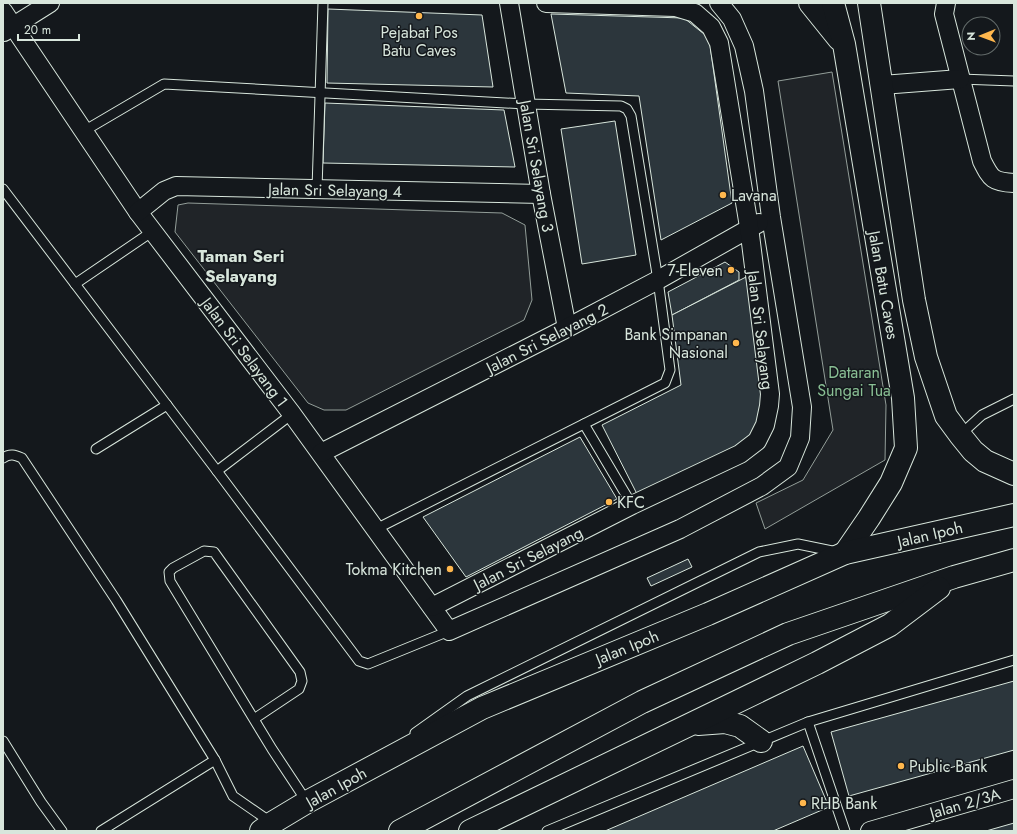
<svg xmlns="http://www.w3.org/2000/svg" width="1017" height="834" font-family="Jost,sans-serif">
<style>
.green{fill:#202428;stroke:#939e99}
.building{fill:#2c363c;stroke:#d8e6dc}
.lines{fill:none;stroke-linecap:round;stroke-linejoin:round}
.service-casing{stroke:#d8e6dc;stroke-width:11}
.minor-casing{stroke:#d8e6dc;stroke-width:20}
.secondary-casing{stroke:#d8e6dc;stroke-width:24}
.trunk-casing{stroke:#d8e6dc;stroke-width:24}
.service{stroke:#14181c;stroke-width:9}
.minor{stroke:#14181c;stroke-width:18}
.secondary{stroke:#14181c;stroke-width:22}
.trunk{stroke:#14181c;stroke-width:22}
.poi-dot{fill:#ffb74d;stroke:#14181c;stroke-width:1.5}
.labels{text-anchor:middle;stroke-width:3;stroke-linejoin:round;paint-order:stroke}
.poi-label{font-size:16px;fill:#d8e6dc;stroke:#14181c;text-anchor:start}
.street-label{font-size:16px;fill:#d8e6dc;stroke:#14181c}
.park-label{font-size:16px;fill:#8ac095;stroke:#14181c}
.neighbourhood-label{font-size:17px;font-weight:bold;fill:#d8e6dc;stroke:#14181c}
</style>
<rect width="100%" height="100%" fill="#14181c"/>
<g class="green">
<path d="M 832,72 L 886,405 L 885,460 L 765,529 L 756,503 L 803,480 L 833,430 L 778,81 Z"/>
<path d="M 188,203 L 502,213 L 525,225 L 532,300 L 524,320 L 346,410 L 324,410 L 308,403 L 175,232 L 178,205 Z"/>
</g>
<g class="building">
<path d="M 328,9 L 482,15 L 493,87 L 327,83 Z"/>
<path d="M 551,14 L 684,18 L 709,38 L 732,203 L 661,240 L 639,96 L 566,93 Z"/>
<path d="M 325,103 L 504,110 L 515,167 L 323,163 Z"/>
<path d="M 615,121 L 636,255 L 582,264 L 561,129 Z"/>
<path d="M 725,262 L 739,272 L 739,280 L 672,315 L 668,292 Z"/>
<path d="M 746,277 L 766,409 L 754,438 L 637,494 L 602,425 L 681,385 L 672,315 Z"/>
<path d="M 580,437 L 617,499 L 466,577 L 423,517 Z"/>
<path d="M 688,559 L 692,567 L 651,586 L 647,578 Z"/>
<path d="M 1014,681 L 1014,750 L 849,796 L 831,732 Z"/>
<path d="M 803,746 L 829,807 L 773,831 L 605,831 Z"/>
<path d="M 1014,823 L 1014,831 L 986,831 Z"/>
</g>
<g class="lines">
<g class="service-casing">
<g id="service">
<path d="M 960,79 L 1014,81"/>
<path d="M 84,131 L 164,84 L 525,104 L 621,106 L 627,109 L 631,116 L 658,280 L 670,370 L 665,383 L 376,529"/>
<path d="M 3,189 L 217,471 L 359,661 L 368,664 L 449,631"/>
<path d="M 317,189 L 323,3"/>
<path d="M 75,284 L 153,231"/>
<path d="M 584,424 L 632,505"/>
<path d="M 960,435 L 982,415 L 1014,399"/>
<path d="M 96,449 L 167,405"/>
<path d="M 3,458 C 10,453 15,455 22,458 L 116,600 L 215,760 L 233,796 L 272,823"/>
<path d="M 217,471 L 292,414"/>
<path d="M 254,719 L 299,689 L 302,681 L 300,672 L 214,552 L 204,551 L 173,568 L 169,572 L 170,581 L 272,749 L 307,802"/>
<path d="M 808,722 L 845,831"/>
<path d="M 415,733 L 467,696 L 759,552 L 798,544 L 837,552"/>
<path d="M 3,741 L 41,802 L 62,831"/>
<path d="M 101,831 L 215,760"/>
<path d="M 547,831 L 808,722 L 1014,660"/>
</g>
</g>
<g class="minor-casing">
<g id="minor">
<path d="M 509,3 L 541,194 L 567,328"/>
<path d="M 946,3 L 944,14 L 982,161 C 991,179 993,182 1014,183"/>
<path d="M 3,11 L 138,212 L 292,414 L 449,631 L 680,529 L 762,486 L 788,467 L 800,438 L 802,407 L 771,217 L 754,91 L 744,46 L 732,19 L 719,3"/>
<path d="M 4,32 L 50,3"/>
<path d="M 882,85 L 960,79"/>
<path d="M 138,212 L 164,191 L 176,186 L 541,194"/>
<path d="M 321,453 L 567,328 L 658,280 L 759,223"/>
<path d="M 432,607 L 632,505 L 740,454 L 757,441 L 765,425 L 769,406 L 770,394 L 749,227 L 719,43 L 711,27 L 695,13 L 675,7 L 546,3"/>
<path d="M 870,831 L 1014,789"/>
</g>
</g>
<g class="secondary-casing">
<g id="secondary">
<path d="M 810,3 L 839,39"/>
<path d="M 833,3 L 844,44 L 903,398 L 906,448 L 891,483 L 869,518 L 845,553"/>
<path d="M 869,3 L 914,300 L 926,357 L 946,416 L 960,435 L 973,451 L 985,461 L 1014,474"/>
</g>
</g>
<g class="trunk-casing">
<g id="trunk">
<path d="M 698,724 L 725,722 L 740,726 L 761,741"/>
<path d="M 261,831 L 272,823 L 307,802 L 482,708 L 708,614 L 845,553 L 1014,515"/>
<path d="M 400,831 L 642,702 L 788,634 L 954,577 L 1014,560"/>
<path d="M 470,831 L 817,663 L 890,625 L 939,588"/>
</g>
</g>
<use href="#service" class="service"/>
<use href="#minor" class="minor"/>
<use href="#secondary" class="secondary"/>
<use href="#trunk" class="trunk"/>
</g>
<g class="poi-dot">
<circle cx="419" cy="16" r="4"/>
<circle cx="723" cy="195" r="4"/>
<circle cx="731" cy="270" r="4"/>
<circle cx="736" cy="343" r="4"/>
<circle cx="609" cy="502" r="4"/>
<circle cx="450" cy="569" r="4"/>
<circle cx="901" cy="766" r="4"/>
<circle cx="803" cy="803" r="4"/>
</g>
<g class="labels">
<g class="poi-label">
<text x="419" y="38" text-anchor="middle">Pejabat Pos<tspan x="419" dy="18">Batu Caves</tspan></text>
<text x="731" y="201">Lavana</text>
<text x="723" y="276" text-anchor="end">7-Eleven</text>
<text x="728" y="340" text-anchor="end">Bank Simpanan<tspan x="728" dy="18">Nasional</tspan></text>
<text x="617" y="508">KFC</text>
<text x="442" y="575" text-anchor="end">Tokma Kitchen</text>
<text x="909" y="772">Public Bank</text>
<text x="811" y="809">RHB Bank</text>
</g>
<g class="street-label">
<text transform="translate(537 166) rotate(80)" y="6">Jalan Sri Selayang 3</text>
<text transform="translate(335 190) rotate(1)" y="6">Jalan Sri Selayang 4</text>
<text transform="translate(884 285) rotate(80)" y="6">Jalan Batu Caves</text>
<text transform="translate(761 330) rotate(83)" y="6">Jalan Sri Selayang</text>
<text transform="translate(547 338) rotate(-27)" y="6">Jalan Sri Selayang 2</text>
<text transform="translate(245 352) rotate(53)" y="6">Jalan Sri Selayang 1</text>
<text transform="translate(930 534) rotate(-13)" y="6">Jalan Ipoh</text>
<text transform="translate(528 558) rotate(-27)" y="6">Jalan Sri Selayang</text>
<text transform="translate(627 647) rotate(-22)" y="6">Jalan Ipoh</text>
<text transform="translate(336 787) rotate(-29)" y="6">Jalan Ipoh</text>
<text transform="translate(965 803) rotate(-16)" y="6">Jalan 2/3A</text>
</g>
<g class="park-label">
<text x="854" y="378">Dataran<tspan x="854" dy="18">Sungai Tua</tspan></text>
</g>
<g class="neighbourhood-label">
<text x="241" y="262">Taman Seri<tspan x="241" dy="20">Selayang</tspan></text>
</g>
</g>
<rect width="1017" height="834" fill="none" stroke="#d8e6dc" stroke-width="8"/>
<g transform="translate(981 36) rotate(269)"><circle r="19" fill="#14181c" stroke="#626a69"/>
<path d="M0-3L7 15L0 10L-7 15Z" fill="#ffb74d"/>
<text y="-6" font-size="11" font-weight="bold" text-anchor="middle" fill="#d8e6dc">N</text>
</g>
<path d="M18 34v6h61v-6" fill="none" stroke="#d8e6dc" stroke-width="2"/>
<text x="24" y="34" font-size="12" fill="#d8e6dc" stroke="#14181c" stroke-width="3" paint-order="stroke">20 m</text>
</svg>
